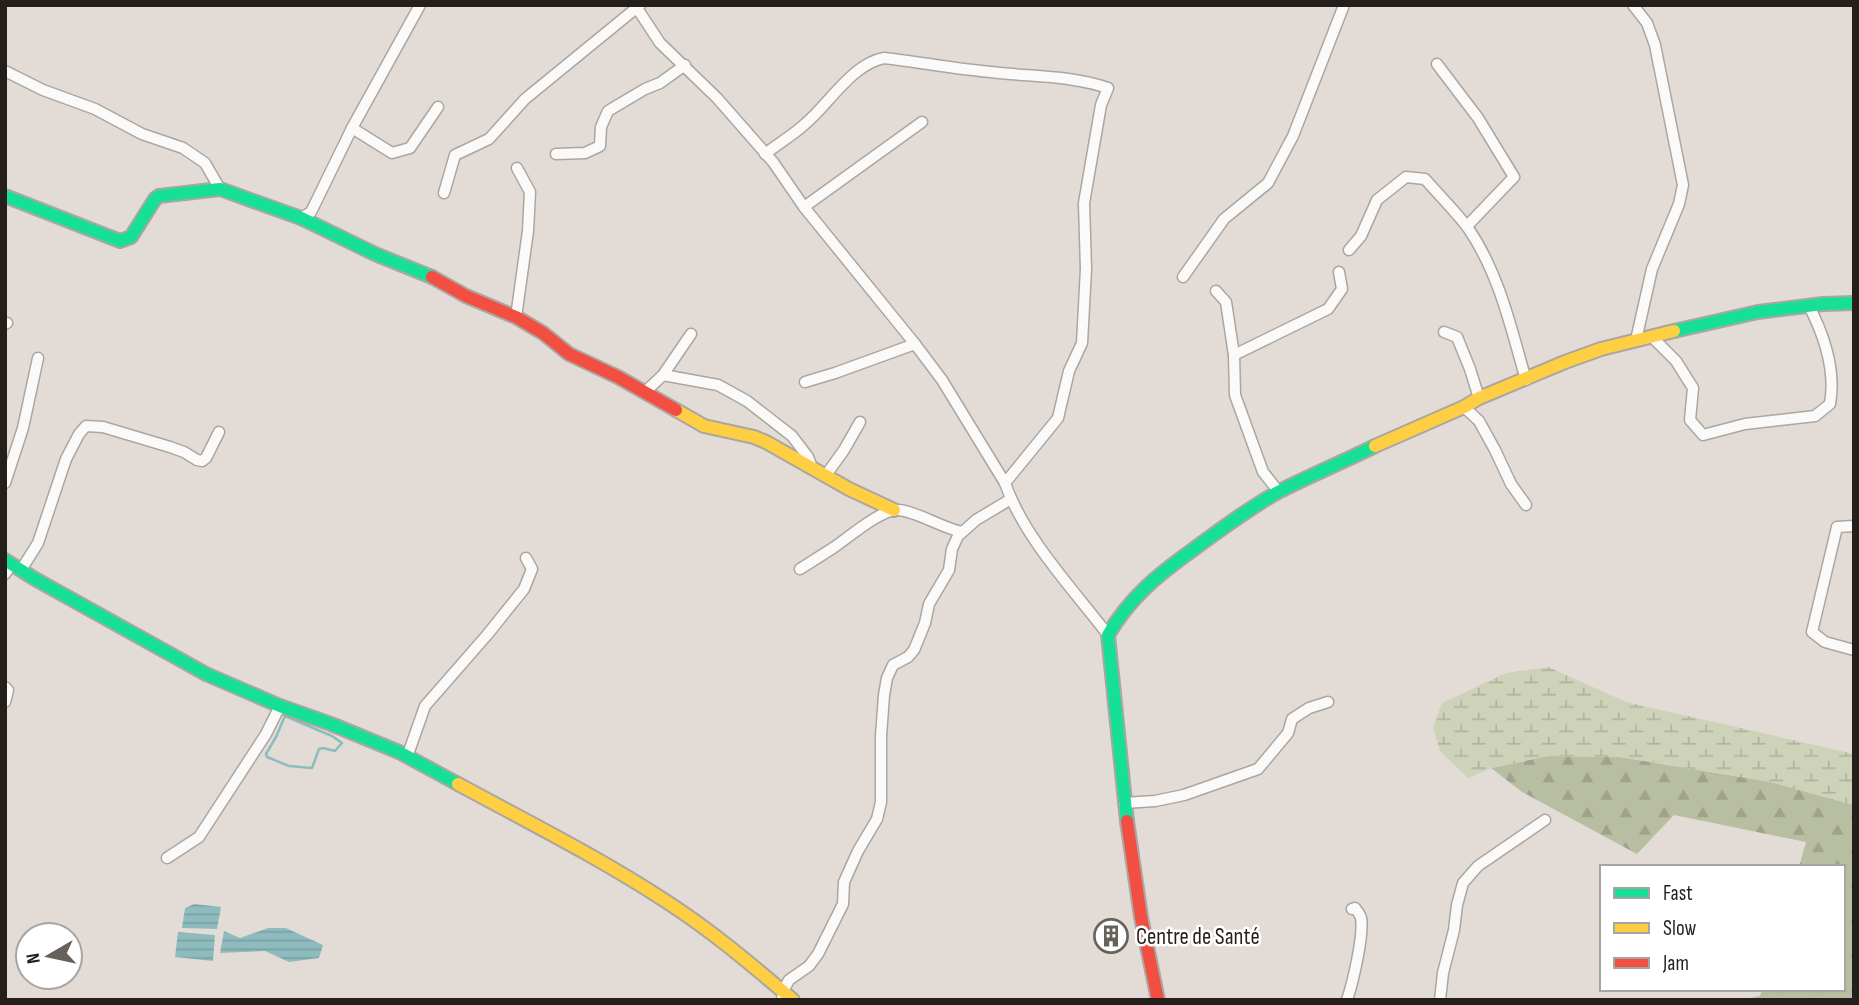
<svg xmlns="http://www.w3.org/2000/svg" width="1859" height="1005" font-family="'Sofia Sans Condensed',sans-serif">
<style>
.forest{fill:url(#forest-firs)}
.wetland{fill:url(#wetland-marsh)}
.water{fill:url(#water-rules)}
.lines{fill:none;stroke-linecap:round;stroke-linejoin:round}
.stream{stroke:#8ebcbe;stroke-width:2.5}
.street-casing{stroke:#aba6a1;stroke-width:13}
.fast-casing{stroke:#aba6a1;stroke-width:16}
.slow-casing{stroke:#aba6a1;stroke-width:16}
.jam-casing{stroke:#aba6a1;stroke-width:16}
.street{stroke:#fbfaf9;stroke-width:10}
.fast{stroke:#16e098;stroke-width:12}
.slow{stroke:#ffcf43;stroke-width:12}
.jam{stroke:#f24e42;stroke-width:12}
.labels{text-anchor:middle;stroke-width:5;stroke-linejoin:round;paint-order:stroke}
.poi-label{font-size:23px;fill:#241f1b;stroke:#fff;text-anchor:start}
</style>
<defs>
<pattern id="forest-firs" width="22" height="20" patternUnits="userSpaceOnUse" patternTransform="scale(1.75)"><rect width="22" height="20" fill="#b8bea1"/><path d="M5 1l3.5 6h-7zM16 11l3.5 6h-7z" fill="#9ea38a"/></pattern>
<pattern id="wetland-marsh" width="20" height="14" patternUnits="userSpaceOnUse" patternTransform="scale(1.75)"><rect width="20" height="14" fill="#cdd2b8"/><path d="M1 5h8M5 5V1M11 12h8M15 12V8" fill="none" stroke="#b0b49e"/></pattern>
<pattern id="water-rules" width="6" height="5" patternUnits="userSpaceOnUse" patternTransform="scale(1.75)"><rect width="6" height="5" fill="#8ebcbe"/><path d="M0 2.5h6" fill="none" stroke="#7aa1a3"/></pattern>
</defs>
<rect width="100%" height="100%" fill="#e3dcd6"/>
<path class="forest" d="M 1548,756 L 1620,757 L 1771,782 L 1854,805 L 1854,1000 L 1739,1000 L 1760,996 L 1762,989 L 1843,989 L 1843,867 L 1799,867 L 1806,842 L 1674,815 L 1637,854 L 1522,792 L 1491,768 Z"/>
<path class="wetland" d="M 1548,667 L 1626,702 L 1854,754 L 1854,805 L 1771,782 L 1620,757 L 1548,756 L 1491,768 L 1468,778 L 1440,751 L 1433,727 L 1442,703 L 1506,673 Z"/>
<g class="water">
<path d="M 194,904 L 221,907 L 217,929 L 182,928 L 185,908 Z"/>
<path d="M 268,928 L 286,928 L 323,945 L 319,958 L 289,962 L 265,951 L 220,953 L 224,931 L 240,938 Z"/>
<path d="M 178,932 L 215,935 L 213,961 L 175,957 Z"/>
</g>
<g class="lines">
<path class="stream" d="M 285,716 L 332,736 L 342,743 L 335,751 L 323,748 L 319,749 L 312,768 L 289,766 L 267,757 L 266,754 L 276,737 Z"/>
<g class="street-casing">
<g id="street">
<path d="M 635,5 L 660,43 L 717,98 L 773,162 L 804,207 L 915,344 L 942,380 L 1005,483 C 1024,538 1073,589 1108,635"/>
<path d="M 1633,5 L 1647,23 L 1655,45 L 1683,185 L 1679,204 L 1652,269 L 1636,340"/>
<path d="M 1437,64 L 1478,118 L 1514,177 L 1467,226"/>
<path d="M 5,71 L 43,90 L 95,109 L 142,134 L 183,148 L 205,163 L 220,189"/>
<path d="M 352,128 L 392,153 L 410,148 L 438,107"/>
<path d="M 556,154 L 585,153 L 600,146 L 601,127 L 608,111 L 645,89 L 660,83 L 685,65"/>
<path d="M 765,154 C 778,144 793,135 805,124 C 829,104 852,64 884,58 C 920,62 955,69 991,72 C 1031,77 1069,75 1108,88 L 1101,105 L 1084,203 L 1086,269 L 1082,343 L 1069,371 L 1058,418 L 1005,483"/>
<path d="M 444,193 L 455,155 L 489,139 L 525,99 L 640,5"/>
<path d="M 804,207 L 922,122"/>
<path d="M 301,218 L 311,212 L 352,128 L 420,5"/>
<path d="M 1349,250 L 1361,236 L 1377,200 L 1406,177 L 1425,179 C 1438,194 1457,213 1468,228 C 1499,273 1511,328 1526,380"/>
<path d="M 1183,277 L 1224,219 L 1268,183 L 1293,136 L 1344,5"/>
<path d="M 1216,291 L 1226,302 L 1234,355 L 1235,395 L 1263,472 L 1279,492"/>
<path d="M 516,317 L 528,231 L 530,192 L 517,168"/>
<path d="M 5,324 L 7,323"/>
<path d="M 1444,332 L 1457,337 L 1470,369 L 1479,398"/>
<path d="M 1651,336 L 1676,361 L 1693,388 L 1690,420 L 1703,435 L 1745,424 L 1815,416 L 1830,404 C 1836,370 1825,337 1809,306"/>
<path d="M 1234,355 L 1328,309 L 1342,289 L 1339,272"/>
<path d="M 663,375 L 718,385 L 747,401 L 792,436 L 808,457 L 812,467"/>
<path d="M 805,382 L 835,373 L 915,344"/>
<path d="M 645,392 L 663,375 L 691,334"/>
<path d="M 1464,407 L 1479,421 L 1495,450 L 1511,484 L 1526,505"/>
<path d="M 826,475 L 844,450 L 860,422"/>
<path d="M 5,483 L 23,428 L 38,358"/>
<path d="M 1854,526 L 1837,527 L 1812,632 L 1825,642 L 1854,650"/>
<path d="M 800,569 C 811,562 822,555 833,548 C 848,538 882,508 899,510 C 918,512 940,527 962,532"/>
<path d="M 21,570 L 38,543 L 66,459 L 79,434 L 86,426 L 103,427 L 170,447 L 184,452 L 197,460 L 202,461 L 206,458 L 219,432"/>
<path d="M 5,574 L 12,564"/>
<path d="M 5,687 L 8,690 L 5,702"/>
<path d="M 407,757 L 425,706 L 487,635 L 524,589 L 532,569 L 526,558"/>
<path d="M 1124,803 L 1155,801 L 1184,795 L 1258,769 L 1288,733 L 1292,719 L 1309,708 L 1328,702"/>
<path d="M 167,858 L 199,837 L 266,734 L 280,706"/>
<path d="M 782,1000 L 783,991 L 789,980 L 809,966 L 818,954 L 843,904 L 844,882 L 858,851 L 877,819 L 881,802 L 881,736 L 884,695 L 887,678 L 893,665 L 908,657 L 914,650 L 925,623 L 929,604 L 949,570 L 952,549 L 958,536 L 976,520 L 1011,499"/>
<path d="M 1347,1000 C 1353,982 1364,935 1361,918 C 1360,914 1358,912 1355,908 L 1352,909"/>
<path d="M 1440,1000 L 1443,973 L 1454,930 L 1457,905 L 1463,883 L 1478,866 L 1545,820"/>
</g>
</g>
<g class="fast-casing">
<g id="fast">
<path d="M 5,196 L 120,241 L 131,237 L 155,199 L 159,196 L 220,189 L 301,218 L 375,254 L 432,277"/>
<path d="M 1674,331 L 1758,312 L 1823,304 L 1854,303"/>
<path d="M 5,560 L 35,579 L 206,674 L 280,706 L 331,724 L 399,752 L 458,784"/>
<path d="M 1127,821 L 1108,635 C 1130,597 1159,574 1194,549 C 1221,529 1248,509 1278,492 C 1309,476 1343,462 1375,446"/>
</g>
</g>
<g class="slow-casing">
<g id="slow">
<path d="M 676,410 L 704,426 L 754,437 L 766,442 L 849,489 L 894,510"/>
<path d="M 1375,446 L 1464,407 L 1479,398 L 1565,362 L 1601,349 L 1674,331"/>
<path d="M 458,784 C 528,822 600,858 667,902 C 712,931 752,965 793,1000"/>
</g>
</g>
<g class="jam-casing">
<g id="jam">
<path d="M 432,277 L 466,296 L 516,317 L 543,333 L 569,354 L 618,377 L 676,410"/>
<path d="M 1127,821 L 1141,917 L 1158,1000"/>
</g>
</g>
<use href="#street" class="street"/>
<use href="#fast" class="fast"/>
<use href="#slow" class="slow"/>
<use href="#jam" class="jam"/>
</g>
<defs>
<g id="building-ring" transform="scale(1.75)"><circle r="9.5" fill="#fff" stroke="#67615c" stroke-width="1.5"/><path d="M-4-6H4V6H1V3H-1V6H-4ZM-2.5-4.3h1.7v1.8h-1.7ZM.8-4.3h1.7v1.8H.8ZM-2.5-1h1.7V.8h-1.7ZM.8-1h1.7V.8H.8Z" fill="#67615c"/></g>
</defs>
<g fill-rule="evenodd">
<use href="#building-ring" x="1111" y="936"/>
</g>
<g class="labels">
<g class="poi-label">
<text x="1136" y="944">Centre de Santé</text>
</g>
</g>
<rect width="1859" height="1005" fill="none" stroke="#241f1b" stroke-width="14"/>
<rect x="1600" y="865" width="245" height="126" fill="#ffffff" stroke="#a7a5a4" stroke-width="2"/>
<rect x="1614" y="888" width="35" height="10" fill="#16e098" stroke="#a7a5a4" stroke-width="2"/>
<text x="1663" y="900" font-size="21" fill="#241f1b">Fast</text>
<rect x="1614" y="923" width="35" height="10" fill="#ffcf43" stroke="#a7a5a4" stroke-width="2"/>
<text x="1663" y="935" font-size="21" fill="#241f1b">Slow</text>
<rect x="1614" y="958" width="35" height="10" fill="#f24e42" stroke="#a7a5a4" stroke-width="2"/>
<text x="1663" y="970" font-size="21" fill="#241f1b">Jam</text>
<g transform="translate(49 956) rotate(261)"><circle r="33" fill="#ffffff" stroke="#a7a5a4" stroke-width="2"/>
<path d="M0-5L12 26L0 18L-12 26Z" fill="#67615c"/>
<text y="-10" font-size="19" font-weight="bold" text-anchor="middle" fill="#241f1b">N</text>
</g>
</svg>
